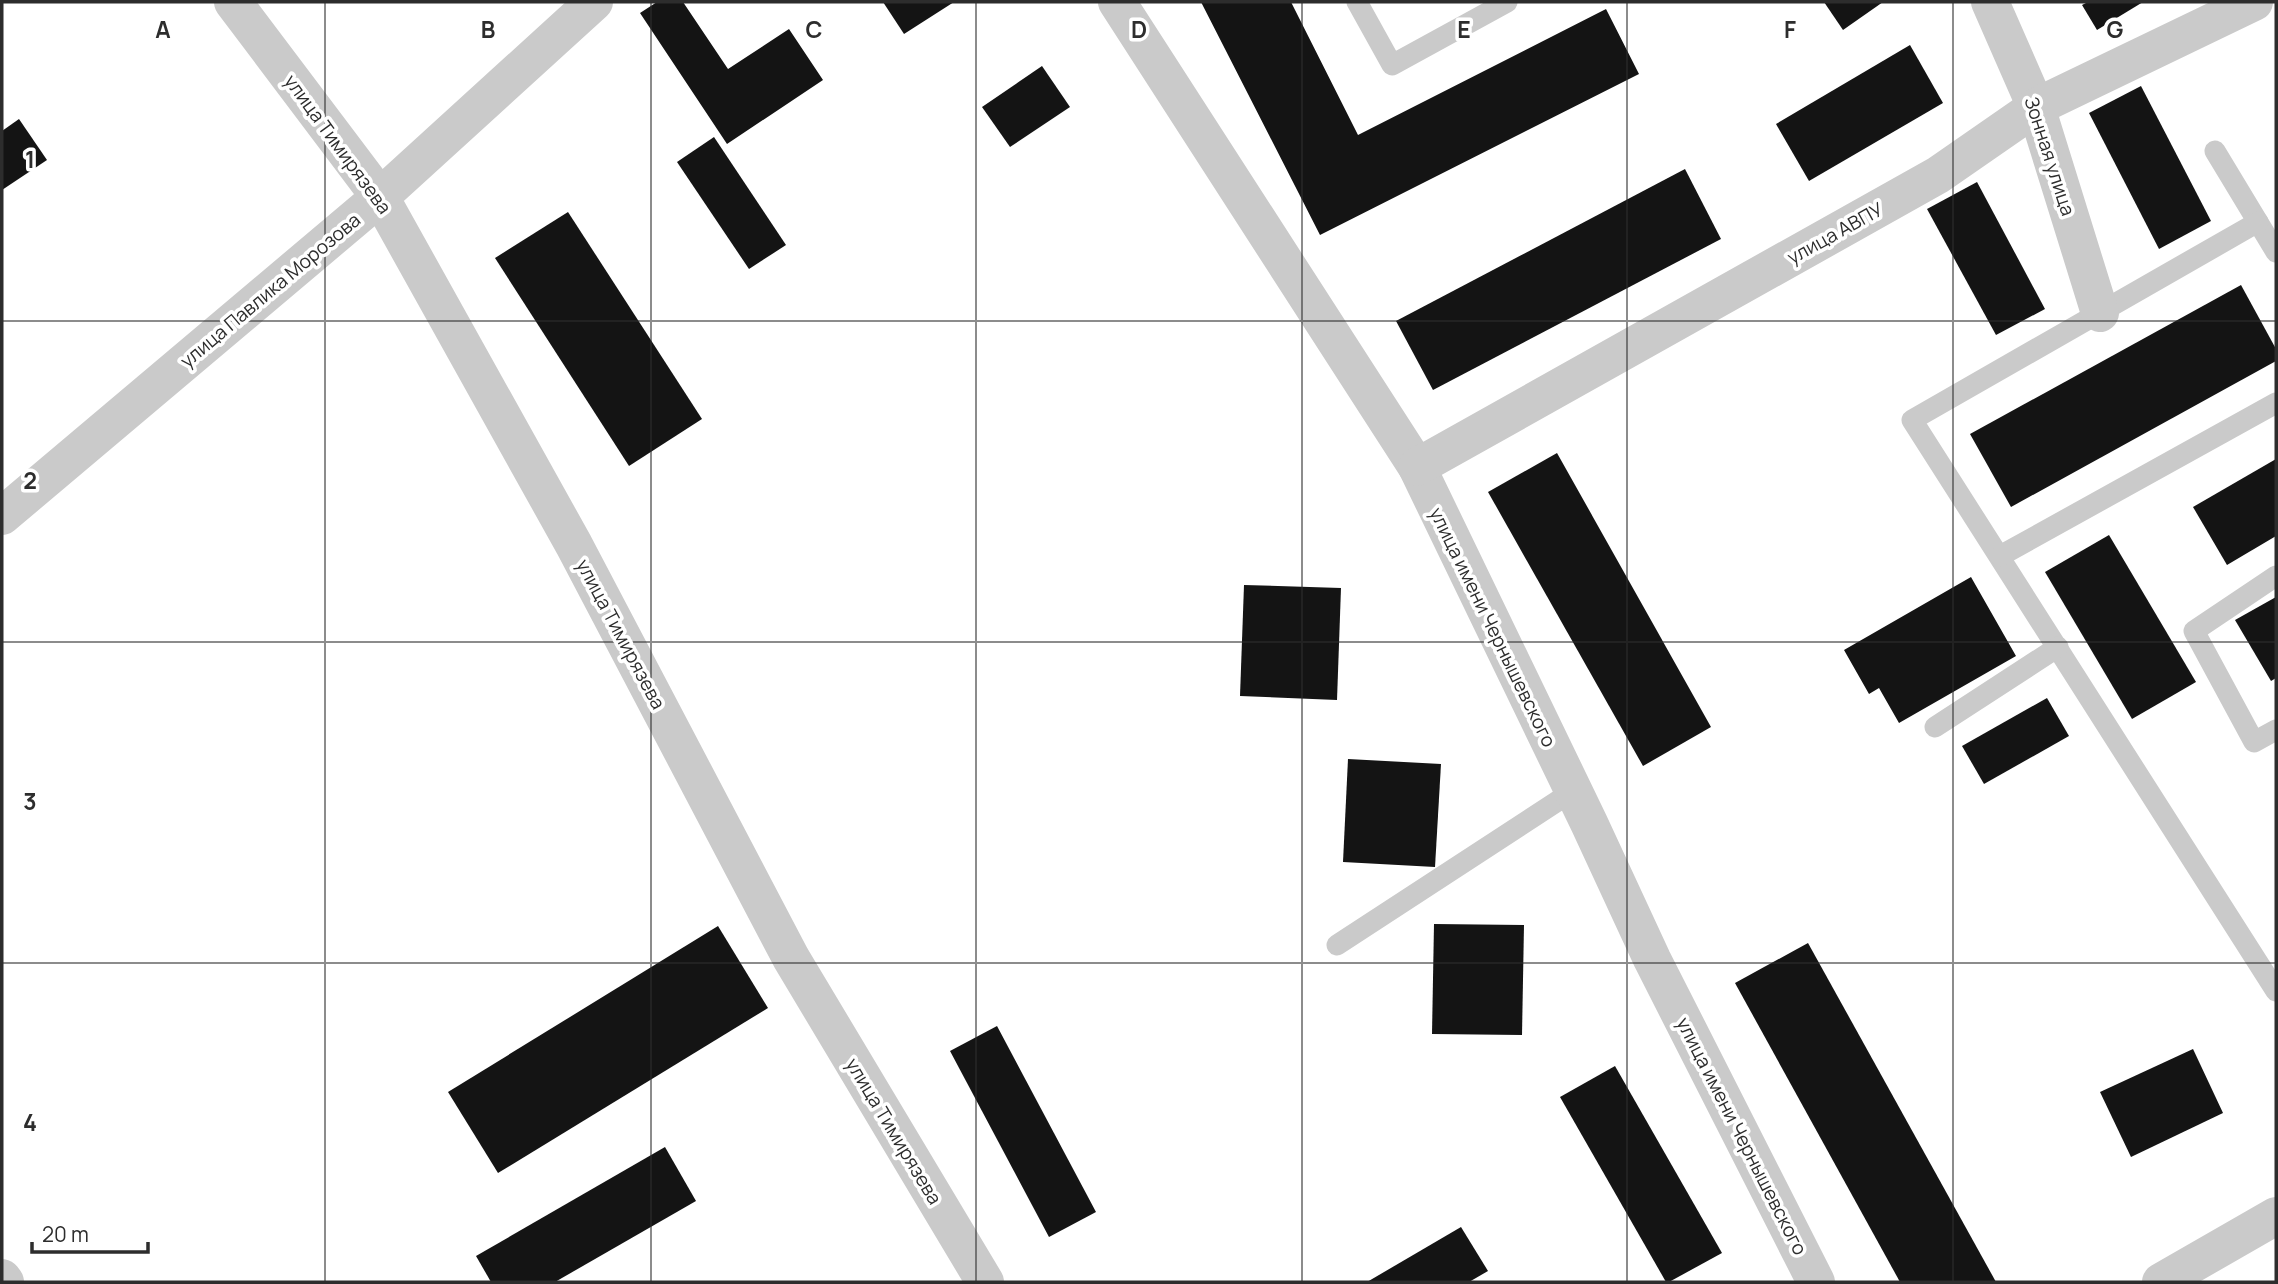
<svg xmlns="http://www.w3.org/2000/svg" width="2278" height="1284" font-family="Manrope,sans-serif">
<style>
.building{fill:#141414}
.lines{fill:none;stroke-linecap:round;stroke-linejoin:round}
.service{stroke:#cacaca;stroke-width:21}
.minor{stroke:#cacaca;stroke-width:38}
.tertiary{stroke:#cacaca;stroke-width:38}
.grid{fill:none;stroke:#2d2d2d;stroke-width:2;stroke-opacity:0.55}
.labels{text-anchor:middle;stroke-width:7;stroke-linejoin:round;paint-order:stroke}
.street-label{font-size:19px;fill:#2d2d2d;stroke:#fff}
.grid-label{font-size:23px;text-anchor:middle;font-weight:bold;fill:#2d2d2d;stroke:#fff;stroke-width:7;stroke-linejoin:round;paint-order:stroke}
</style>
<rect width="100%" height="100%" fill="#fff"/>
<g class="building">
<path d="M 657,2 L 683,2 L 728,69 L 789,29 L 823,80 L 727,144 L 640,13 Z"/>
<path d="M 883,2 L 954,2 L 904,34 Z"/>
<path d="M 1201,2 L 1291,2 L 1358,135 L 1606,9 L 1639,74 L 1320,235 Z"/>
<path d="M 1824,2 L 1883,2 L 1843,30 Z"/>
<path d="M 2088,2 L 2143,2 L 2097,30 L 2082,5 Z"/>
<path d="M 1910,45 L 1943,103 L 1809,181 L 1776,124 Z"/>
<path d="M 1042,66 L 1070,107 L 1010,147 L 982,107 Z"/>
<path d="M 2141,86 L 2211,221 L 2159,249 L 2089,113 Z"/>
<path d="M 19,119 L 47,160 L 2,190 L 2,131 Z"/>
<path d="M 714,137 L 786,245 L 749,269 L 677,162 Z"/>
<path d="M 1685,169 L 1721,239 L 1433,390 L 1396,321 Z"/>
<path d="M 1977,182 L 2045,309 L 1996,335 L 1927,209 Z"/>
<path d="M 568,212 L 702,419 L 629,466 L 495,258 Z"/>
<path d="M 2241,285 L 2276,349 L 2276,361 L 2011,507 L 1970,434 Z"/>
<path d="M 1557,453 L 1711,727 L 1643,766 L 1488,492 Z"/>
<path d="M 2276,459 L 2276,536 L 2227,565 L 2193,507 Z"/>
<path d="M 2109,535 L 2196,682 L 2132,719 L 2045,572 Z"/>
<path d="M 1971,577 L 2016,656 L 1899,723 L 1879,688 L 1869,694 L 1844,650 Z"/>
<path d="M 1244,585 L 1341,588 L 1337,700 L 1240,696 Z"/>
<path d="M 2276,597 L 2276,678 L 2271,681 L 2235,620 Z"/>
<path d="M 2047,698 L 2069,736 L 1984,784 L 1962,746 Z"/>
<path d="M 1348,759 L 1441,764 L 1435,867 L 1343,862 Z"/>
<path d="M 1434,924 L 1524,925 L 1522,1035 L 1432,1034 Z"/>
<path d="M 718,926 L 768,1008 L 498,1173 L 448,1092 Z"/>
<path d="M 1808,943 L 1996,1282 L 1900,1282 L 1735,983 Z"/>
<path d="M 997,1026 L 1096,1212 L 1049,1237 L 950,1051 Z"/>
<path d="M 2193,1049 L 2223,1113 L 2131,1157 L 2100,1092 Z"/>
<path d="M 1615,1066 L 1722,1253 L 1669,1282 L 1666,1282 L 1560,1097 Z"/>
<path d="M 665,1147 L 696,1201 L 555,1282 L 491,1282 L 476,1256 Z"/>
<path d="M 1461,1227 L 1488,1271 L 1469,1282 L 1367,1282 Z"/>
</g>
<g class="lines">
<g class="service">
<path d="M 1357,2 L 1392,65 L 1507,2"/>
<path d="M 2215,151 L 2276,252"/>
<path d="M 2258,222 L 1912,420 L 2276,991"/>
<path d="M 2000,556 L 2276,403"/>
<path d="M 2276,576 L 2194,631 L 2254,742 L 2276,730"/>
<path d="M 1935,727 L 2058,647"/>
<path d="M 1337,945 L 1573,791"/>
</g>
<g class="minor">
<path d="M 233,2 L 380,197 L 574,545 L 791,958 L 985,1282"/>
<path d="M 1117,2 L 1417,467 L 1589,823 L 1652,959 L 1816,1282"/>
<path d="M 1990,2 L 2036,107 L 2100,313"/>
<path d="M 1417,467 L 1938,175 L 2036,107 L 2254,2"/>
<path d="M 2,516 L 380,197 L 594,2"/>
<path d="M 2,1278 L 5,1282"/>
</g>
<path class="tertiary" d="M 2161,1282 L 2276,1216"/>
</g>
<path class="grid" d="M 325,2 L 325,1282M 651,2 L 651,1282M 976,2 L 976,1282M 1302,2 L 1302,1282M 1627,2 L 1627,1282M 1953,2 L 1953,1282M 2,321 L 2276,321M 2,642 L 2276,642M 2,963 L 2276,963"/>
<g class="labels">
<g class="street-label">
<text transform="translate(338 144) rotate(54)" y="7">улица Тимирязева</text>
<text transform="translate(2050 156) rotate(72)" y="7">Зонная улица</text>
<text transform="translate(1835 233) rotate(-29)" y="7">улица АВПУ</text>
<text transform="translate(270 290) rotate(-40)" y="7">улица Павлика Морозова</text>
<text transform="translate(1493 627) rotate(64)" y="7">улица имени Чернышевского</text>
<text transform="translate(621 634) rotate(62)" y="7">улица Тимирязева</text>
<text transform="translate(894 1131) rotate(59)" y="7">улица Тимирязева</text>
<text transform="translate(1742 1136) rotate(63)" y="7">улица имени Чернышевского</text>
</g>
</g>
<g class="grid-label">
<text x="163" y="38">A</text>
<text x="488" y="38">B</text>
<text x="814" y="38">C</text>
<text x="1139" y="38">D</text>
<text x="1464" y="38">E</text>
<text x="1790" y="38">F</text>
<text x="2115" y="38">G</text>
<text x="30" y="168">1</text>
<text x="30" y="489">2</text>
<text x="30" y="810">3</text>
<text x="30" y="1131">4</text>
</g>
<rect width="2278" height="1284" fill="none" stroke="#2d2d2d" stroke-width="7"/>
<path d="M32 1242v10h116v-10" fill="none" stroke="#2d2d2d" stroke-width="3.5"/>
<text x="42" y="1242" font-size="21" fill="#2d2d2d" stroke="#ffffff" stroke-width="5" paint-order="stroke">20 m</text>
</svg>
